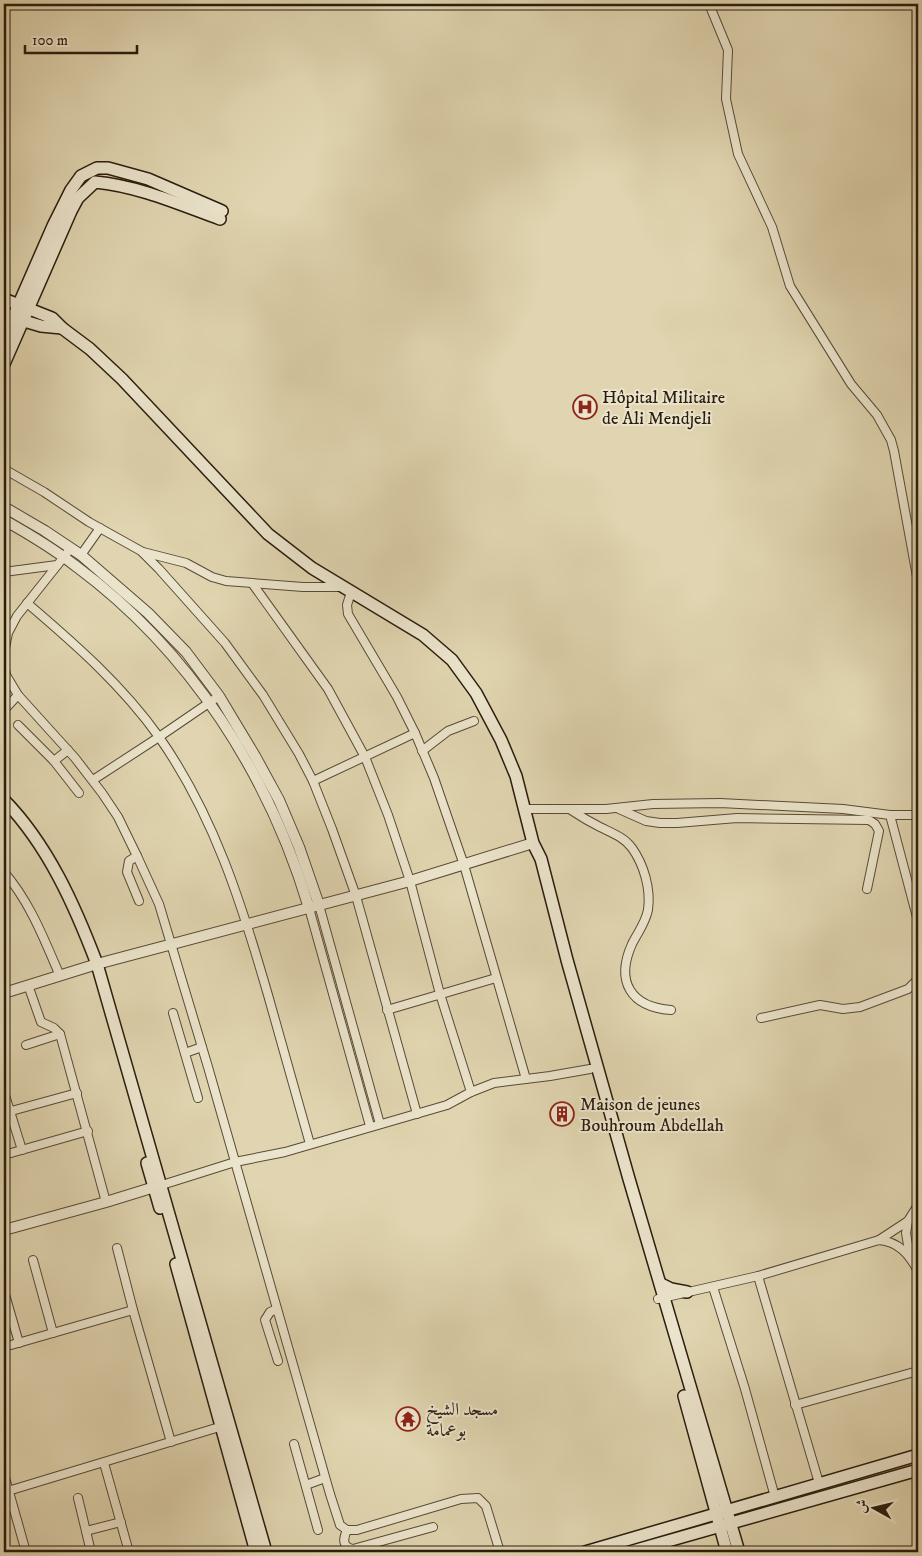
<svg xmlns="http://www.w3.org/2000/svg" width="922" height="1556" font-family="'IM FELL DW Pica',Amiri,serif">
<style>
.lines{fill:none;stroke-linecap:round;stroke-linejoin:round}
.minor-casing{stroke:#584b36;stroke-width:10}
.tertiary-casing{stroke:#584b36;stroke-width:12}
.secondary-casing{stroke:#2a1d0e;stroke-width:14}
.minor{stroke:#ebe4cc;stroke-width:8}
.tertiary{stroke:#ebe4cc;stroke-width:10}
.secondary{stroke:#ebe4cc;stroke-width:11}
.labels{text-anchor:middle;stroke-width:4;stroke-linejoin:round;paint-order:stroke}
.poi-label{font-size:18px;fill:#2a1d0e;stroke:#ebe4cc;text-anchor:start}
</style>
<rect width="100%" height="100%" fill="#e0d5b0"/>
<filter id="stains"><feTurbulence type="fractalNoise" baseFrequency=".004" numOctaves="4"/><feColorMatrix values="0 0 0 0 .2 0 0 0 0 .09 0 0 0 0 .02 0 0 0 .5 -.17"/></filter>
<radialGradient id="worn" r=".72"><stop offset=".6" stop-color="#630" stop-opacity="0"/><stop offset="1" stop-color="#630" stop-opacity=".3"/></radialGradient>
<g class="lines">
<g class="minor-casing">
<g id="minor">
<path d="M 709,4 L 728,50 L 726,99 L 738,154 L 772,227 L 790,286 L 851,384 L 877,415 L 891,440 L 894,451 L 918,582"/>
<path d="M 4,469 L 44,492 L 89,522 L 141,551 L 159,569 L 225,643 L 263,695 L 299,754 L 313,781 L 332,829 L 356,896 L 417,1114"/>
<path d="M 143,552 L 186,563 L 212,577 L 226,581 L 303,587 L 343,587"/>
<path d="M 67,553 L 17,616 L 8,633 L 5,648 L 4,664 L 6,675 L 18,695 L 75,758 L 102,793 L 118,817 L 137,856 L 159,904 L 208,1067 L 330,1494 L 340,1525 L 347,1530 L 357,1530 L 461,1499 L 478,1498 L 486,1506 L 500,1552"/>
<path d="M 81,555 L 100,528"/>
<path d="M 4,572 L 57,565"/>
<path d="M 252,583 L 328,689 L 365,757 L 388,815 L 410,881 L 440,994 L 471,1092"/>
<path d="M 351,592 L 347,605 L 348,614 L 397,697 L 415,733 L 434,778 L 464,865 L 526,1079"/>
<path d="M 27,603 C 75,644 122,685 159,737 C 214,815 242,905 268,995 C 282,1044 296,1094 310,1144"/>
<path d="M 4,710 L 18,695"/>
<path d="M 18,725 L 54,761"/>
<path d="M 68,750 L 54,761 L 79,793"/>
<path d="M 422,751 L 448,731 L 474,721"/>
<path d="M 93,780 L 159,737 L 219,696"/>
<path d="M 313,781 L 415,733"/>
<path d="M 525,809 L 606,809 L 653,804 L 720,803 L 843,809 L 890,815 L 918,815"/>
<path d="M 619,809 L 646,821 L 660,823 L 677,823 L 737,818 L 869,820 L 875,824 L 879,831 L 867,889"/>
<path d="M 571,810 C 580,816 590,822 600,827 C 612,833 624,837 632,848 C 644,865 651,889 648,910 C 645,924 638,932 632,944 C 615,982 631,1007 671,1010"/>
<path d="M 890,815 L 918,921"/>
<path d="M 137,856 L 129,861 L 127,872 L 139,901"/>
<path d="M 4,872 C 30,902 44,939 60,976"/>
<path d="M 319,905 L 380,1124"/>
<path d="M 309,908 L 370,1126"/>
<path d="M 28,985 L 41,1022 L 54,1028 L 60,1034 L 106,1202"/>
<path d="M 387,1010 L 496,978"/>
<path d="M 173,1013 L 198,1098"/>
<path d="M 761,1018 L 820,1005 L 843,1009 L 860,1007 L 908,989 L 918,979"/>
<path d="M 26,1045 L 60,1034"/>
<path d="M 185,1053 L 202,1047"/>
<path d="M 4,1092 L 22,1150"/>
<path d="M 4,1113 L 77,1093"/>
<path d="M 4,1155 L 88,1131"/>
<path d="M 162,1185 L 235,1162 L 285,1152 L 447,1105 L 471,1092 L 494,1083 L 550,1076 L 590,1069"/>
<path d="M 908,1221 L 906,1233 L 910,1257 L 918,1254"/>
<path d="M 879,1240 L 908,1221 L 918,1205"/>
<path d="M 117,1248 L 133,1310 L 171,1442"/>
<path d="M 33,1260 L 53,1333"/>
<path d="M 758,1276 L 819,1483"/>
<path d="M 713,1287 L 745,1389 L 775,1497"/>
<path d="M 4,1291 L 19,1343"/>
<path d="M 658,1299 L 758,1276 L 879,1240 C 899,1242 909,1254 918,1271"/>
<path d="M 277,1309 L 270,1312 L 265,1320 L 278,1361"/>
<path d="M 4,1347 L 133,1310"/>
<path d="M 795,1405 L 918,1371"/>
<path d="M 294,1444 L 318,1530"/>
<path d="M 104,1463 L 129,1552"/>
<path d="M 4,1474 L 26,1552"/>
<path d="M 306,1485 L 325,1478"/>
<path d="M 8,1491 L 226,1425"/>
<path d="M 78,1498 L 91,1552"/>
<path d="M 347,1530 C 343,1539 342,1547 353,1549 L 433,1527"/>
<path d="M 86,1531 L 121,1522"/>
<path d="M 4,1544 L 6,1552"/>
</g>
</g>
<g class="tertiary-casing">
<g id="tertiary">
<path d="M 4,507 L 45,531 L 81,555 L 148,613 L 186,652 L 219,696 L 255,756 L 279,800 L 299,847 L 319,905"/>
<path d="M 4,520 C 29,534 54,549 77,567 C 190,651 269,774 309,908"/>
<path d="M 4,993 L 97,964 L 410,881 L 533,843"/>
<path d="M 4,1230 L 106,1202 L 161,1185"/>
</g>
</g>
<g class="secondary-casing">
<g id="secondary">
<path d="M 4,299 L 52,318 L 62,328 L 90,349 L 122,379 L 268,534 L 312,568 L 423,635 L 452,660 L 476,693 L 501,740 L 516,776 L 533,843 L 541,859 L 567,960 L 629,1179 L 739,1552"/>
<path d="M 4,315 L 41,326 L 62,328"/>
<path d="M 4,338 L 53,226 L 71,190 L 81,176 L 97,168 L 108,168 L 148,179 L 222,211"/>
<path d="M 4,364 L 71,211 L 78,198 L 95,182 C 138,186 179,204 220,219"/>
<path d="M 4,800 C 48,845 75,906 97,964 L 266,1552"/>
<path d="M 147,1163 L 160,1208"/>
<path d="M 176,1264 L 256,1552"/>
<path d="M 661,1284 L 671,1289 L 687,1292"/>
<path d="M 684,1396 L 727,1552"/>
<path d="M 585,1552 L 918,1455"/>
<path d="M 629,1552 L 918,1470"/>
</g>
</g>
<use href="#minor" class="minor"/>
<use href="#tertiary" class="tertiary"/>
<use href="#secondary" class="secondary"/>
</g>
<defs>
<g id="hospital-ring" transform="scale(1.25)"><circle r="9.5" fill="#ebe4cc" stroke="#8f2418" stroke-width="1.5"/><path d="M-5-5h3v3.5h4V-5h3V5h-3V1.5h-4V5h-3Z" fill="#8f2418"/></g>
<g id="building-ring" transform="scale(1.25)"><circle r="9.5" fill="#ebe4cc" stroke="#8f2418" stroke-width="1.5"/><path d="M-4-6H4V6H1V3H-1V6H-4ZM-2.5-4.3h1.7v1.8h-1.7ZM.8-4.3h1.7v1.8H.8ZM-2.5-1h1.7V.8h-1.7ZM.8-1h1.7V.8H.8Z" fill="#8f2418"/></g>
<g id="temple-ring" transform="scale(1.25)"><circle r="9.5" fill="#ebe4cc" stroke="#8f2418" stroke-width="1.5"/><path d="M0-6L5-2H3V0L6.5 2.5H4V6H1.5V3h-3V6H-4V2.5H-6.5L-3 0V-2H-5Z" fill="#8f2418"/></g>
</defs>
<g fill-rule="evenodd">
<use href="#hospital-ring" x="585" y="407"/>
<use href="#building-ring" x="562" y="1114"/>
<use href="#temple-ring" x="408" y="1419"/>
</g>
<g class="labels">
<g class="poi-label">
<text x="602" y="403">Hôpital Militaire<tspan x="602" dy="21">de Ali Mendjeli</tspan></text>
<text x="580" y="1110">Maison de jeunes<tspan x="580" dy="21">Bouhroum Abdellah</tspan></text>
<text x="426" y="1415">مسجد الشيخ<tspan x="426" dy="21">بوعمامة</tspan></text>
</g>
</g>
<rect width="922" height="1556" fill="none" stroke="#e0d5b0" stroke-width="20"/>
<rect x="5" y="5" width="912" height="1546" fill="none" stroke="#2a1d0e" stroke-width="2.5"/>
<rect x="10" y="10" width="902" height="1536" fill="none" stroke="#2a1d0e"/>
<g transform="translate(874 1508) rotate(278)" stroke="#ebe4cc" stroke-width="4" paint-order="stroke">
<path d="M0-4L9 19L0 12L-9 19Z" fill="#2a1d0e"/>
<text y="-8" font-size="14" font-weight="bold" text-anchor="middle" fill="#2a1d0e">ش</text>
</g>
<path d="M25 45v8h112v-8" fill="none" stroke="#2a1d0e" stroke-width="2.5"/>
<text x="32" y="45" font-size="15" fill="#2a1d0e" stroke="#ebe4cc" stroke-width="4" paint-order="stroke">100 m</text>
<rect width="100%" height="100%" filter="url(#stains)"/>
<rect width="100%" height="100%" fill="url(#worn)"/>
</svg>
